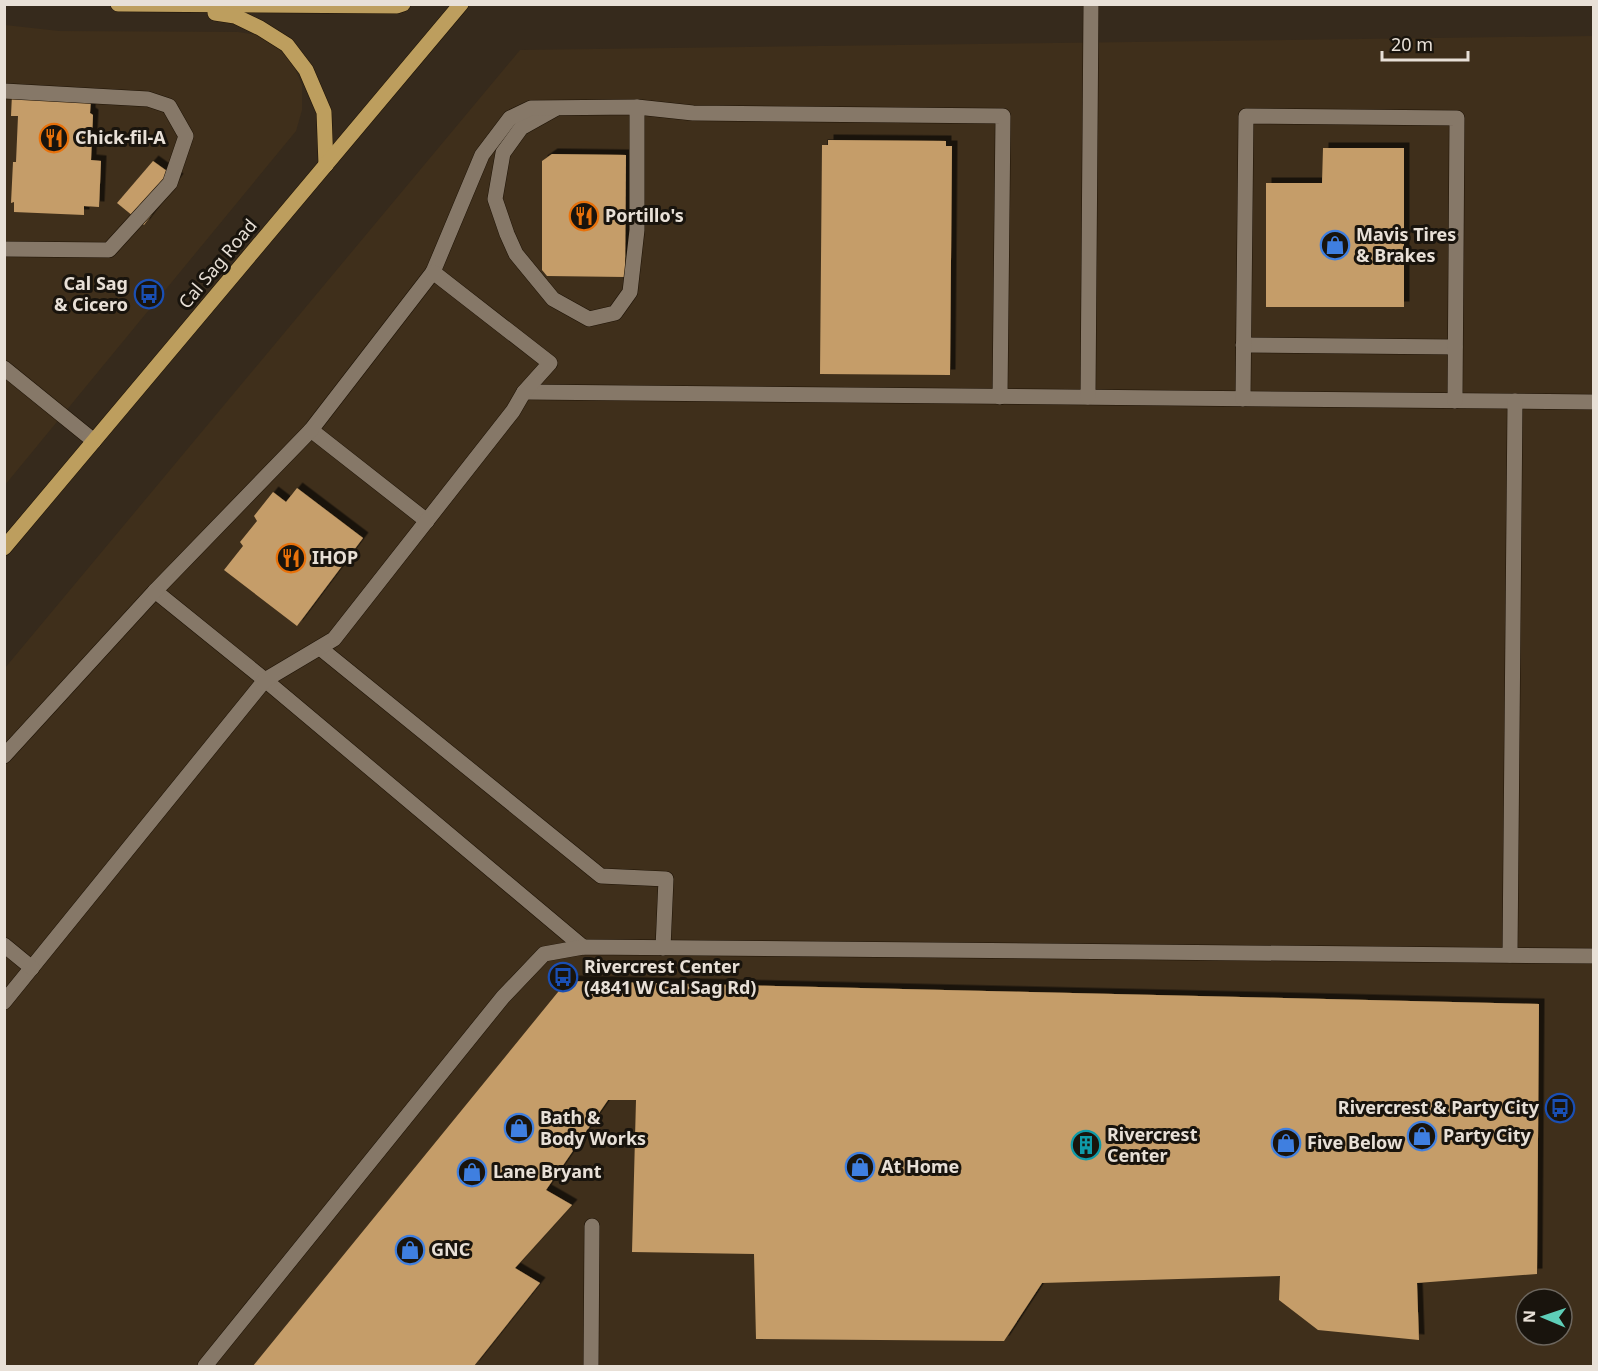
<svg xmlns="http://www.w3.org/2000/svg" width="1598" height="1371" font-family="'Noto Sans',sans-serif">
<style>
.built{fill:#3f2f1b;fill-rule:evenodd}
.building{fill:#c59d69;filter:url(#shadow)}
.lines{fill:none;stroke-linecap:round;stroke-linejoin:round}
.minor-casing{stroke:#1d1205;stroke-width:16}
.major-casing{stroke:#1d1205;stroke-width:16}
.minor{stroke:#867868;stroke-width:15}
.major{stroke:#bd9e5e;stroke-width:15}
.labels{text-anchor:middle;stroke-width:6;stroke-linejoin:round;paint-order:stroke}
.poi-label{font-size:18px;font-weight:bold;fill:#e8e0d7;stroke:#19140d;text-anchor:start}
.street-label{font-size:18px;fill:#e8e0d7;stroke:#19140d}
</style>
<defs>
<filter id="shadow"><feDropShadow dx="5.5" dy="-5.5" stdDeviation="0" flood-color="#0009"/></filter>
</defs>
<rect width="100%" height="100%" fill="#362a1c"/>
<g class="built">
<path d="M 5,25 L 59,31 L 238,32 L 258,35 L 278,48 L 293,64 L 302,85 L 302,110 L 296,131 L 5,485 Z"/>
<path d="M 1593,36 L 1593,1366 L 5,1366 L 5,668 L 520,50 ZM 1526,1299 L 1562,1299 L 1562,1335 L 1526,1335 Z"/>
</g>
<g class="building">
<path d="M 12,94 L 91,98 L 90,113 L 93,115 L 91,160 L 101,161 L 99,207 L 84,206 L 84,215 L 14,212 L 14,202 L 11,203 L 13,162 L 16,162 L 18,116 L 11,116 Z"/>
<path d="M 828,140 L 946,141 L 946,146 L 952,146 L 950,375 L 820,374 L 822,145 L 828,145 Z"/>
<path d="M 1323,148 L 1404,148 L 1404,307 L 1266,307 L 1266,183 L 1322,183 Z"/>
<path d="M 552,154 L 626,155 L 625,277 L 547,276 L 542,270 L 542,161 Z"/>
<path d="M 153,161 L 178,179 L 144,225 L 117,203 Z"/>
<path d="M 297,488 L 363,538 L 297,626 L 224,570 L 243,546 L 240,542 L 257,521 L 254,516 L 273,492 L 286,502 Z"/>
<path d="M 567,981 L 1539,1004 L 1537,1274 L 1417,1283 L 1419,1340 L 1318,1330 L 1279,1300 L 1280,1276 L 1042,1283 L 1004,1341 L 756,1339 L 754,1254 L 632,1252 L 636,1100 L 608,1100 L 546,1190 L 572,1205 L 515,1268 L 540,1283 L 474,1366 L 253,1366 Z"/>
</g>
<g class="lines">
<g class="minor-casing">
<g id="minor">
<path d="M 4,91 L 148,99 L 169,106 L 186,136 L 170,183 L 109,250 L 4,249"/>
<path d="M 555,109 L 521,128 L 503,153 L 495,199 L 507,234 L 516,254 L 553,299 L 589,319 L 615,313 L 630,292 L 637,230 L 637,107"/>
<path d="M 433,272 L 482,155 L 510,118 L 531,108 L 637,107 L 693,113 L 1003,116 L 1000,397"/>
<path d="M 1243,345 L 1455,347"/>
<path d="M 4,368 L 94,441"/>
<path d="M 524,392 L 1594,402"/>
<path d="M 1088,397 L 1091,4"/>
<path d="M 1243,399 L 1246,116 L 1457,118 L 1455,401"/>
<path d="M 311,430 L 427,521"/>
<path d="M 155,591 L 265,680 L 583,947"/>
<path d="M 320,648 L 601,876 L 666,879 L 663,948"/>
<path d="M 4,756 L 155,591 L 311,430 L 433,272 L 550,363 L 524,392 L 513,411 L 334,639 L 265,680 L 4,1002"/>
<path d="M 4,945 L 32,968"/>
<path d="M 1510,955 L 1515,401"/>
<path d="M 205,1366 L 503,997 L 544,954 L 583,947 L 1594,956"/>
<path d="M 591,1366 L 592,1226"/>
</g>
</g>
<g class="major-casing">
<g id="major">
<path d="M 118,4 L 397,6 L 403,4"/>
<path d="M 215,13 L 235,16 L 260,28 L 287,45 L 306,70 L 324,112 L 326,165"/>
<path d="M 4,548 L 461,4"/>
</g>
</g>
<use href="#minor" class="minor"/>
<use href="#major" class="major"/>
</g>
<defs>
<g id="restaurant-ring" transform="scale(1.5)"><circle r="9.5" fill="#19140d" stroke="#e8710a" stroke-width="1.5"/><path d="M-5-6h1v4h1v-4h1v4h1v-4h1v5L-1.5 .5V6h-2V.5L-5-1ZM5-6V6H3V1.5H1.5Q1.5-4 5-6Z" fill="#e8710a"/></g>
<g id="shop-ring" transform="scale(1.5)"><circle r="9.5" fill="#19140d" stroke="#3f7fe0" stroke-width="1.5"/><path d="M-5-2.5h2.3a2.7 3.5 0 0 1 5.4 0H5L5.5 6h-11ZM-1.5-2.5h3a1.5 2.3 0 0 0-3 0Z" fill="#3f7fe0"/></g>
<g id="bus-ring" transform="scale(1.5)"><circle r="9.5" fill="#19140d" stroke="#1a4fb4" stroke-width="1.5"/><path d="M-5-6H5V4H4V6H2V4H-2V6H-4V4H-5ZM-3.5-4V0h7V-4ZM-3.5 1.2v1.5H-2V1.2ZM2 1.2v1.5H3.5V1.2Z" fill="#1a4fb4"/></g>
<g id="building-ring" transform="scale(1.5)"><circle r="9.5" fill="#19140d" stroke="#0f9aa8" stroke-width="1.5"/><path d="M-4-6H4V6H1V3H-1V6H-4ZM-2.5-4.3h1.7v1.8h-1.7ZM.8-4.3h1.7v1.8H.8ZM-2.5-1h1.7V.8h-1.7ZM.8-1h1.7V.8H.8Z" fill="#0f9aa8"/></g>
</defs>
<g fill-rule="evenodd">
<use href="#restaurant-ring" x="54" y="138"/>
<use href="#restaurant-ring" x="584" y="216"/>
<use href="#shop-ring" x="1335" y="245"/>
<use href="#bus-ring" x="149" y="294"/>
<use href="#restaurant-ring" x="291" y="558"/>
<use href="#bus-ring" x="563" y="977"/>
<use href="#bus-ring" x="1560" y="1108"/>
<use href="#shop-ring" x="519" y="1128"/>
<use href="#shop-ring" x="1422" y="1136"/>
<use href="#shop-ring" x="1286" y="1143"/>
<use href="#building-ring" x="1086" y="1145"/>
<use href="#shop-ring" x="860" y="1167"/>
<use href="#shop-ring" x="472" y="1172"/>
<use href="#shop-ring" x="410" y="1250"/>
</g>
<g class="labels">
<g class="poi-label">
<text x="75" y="144">Chick-fil-A</text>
<text x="605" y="222">Portillo's</text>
<text x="1356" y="241">Mavis Tires<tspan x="1356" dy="21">&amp; Brakes</tspan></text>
<text x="128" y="290" text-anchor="end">Cal Sag<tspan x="128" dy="21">&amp; Cicero</tspan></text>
<text x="312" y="564">IHOP</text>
<text x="584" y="973">Rivercrest Center<tspan x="584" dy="21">(4841 W Cal Sag Rd)</tspan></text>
<text x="1539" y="1114" text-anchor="end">Rivercrest &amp; Party City</text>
<text x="540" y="1124">Bath &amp;<tspan x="540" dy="21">Body Works</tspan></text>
<text x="1107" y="1141">Rivercrest<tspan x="1107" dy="21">Center</tspan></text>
<text x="1443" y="1142">Party City</text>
<text x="1307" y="1149">Five Below</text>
<text x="881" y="1173">At Home</text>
<text x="493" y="1178">Lane Bryant</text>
<text x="431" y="1256">GNC</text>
</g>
<g class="street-label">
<text transform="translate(218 264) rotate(-50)" y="6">Cal Sag Road</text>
</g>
</g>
<rect width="1598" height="1371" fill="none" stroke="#e8e0d7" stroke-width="12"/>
<g transform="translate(1544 1317) rotate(272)"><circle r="28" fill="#19140d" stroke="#6c665e" stroke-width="1.5"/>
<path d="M0-4.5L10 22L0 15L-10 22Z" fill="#5eceb8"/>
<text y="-9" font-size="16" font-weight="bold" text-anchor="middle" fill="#e8e0d7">N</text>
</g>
<path d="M1382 51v9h86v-9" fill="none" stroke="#e8e0d7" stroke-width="3"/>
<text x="1391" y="51" font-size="18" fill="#e8e0d7" stroke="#19140d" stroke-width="4.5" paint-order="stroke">20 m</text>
</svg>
